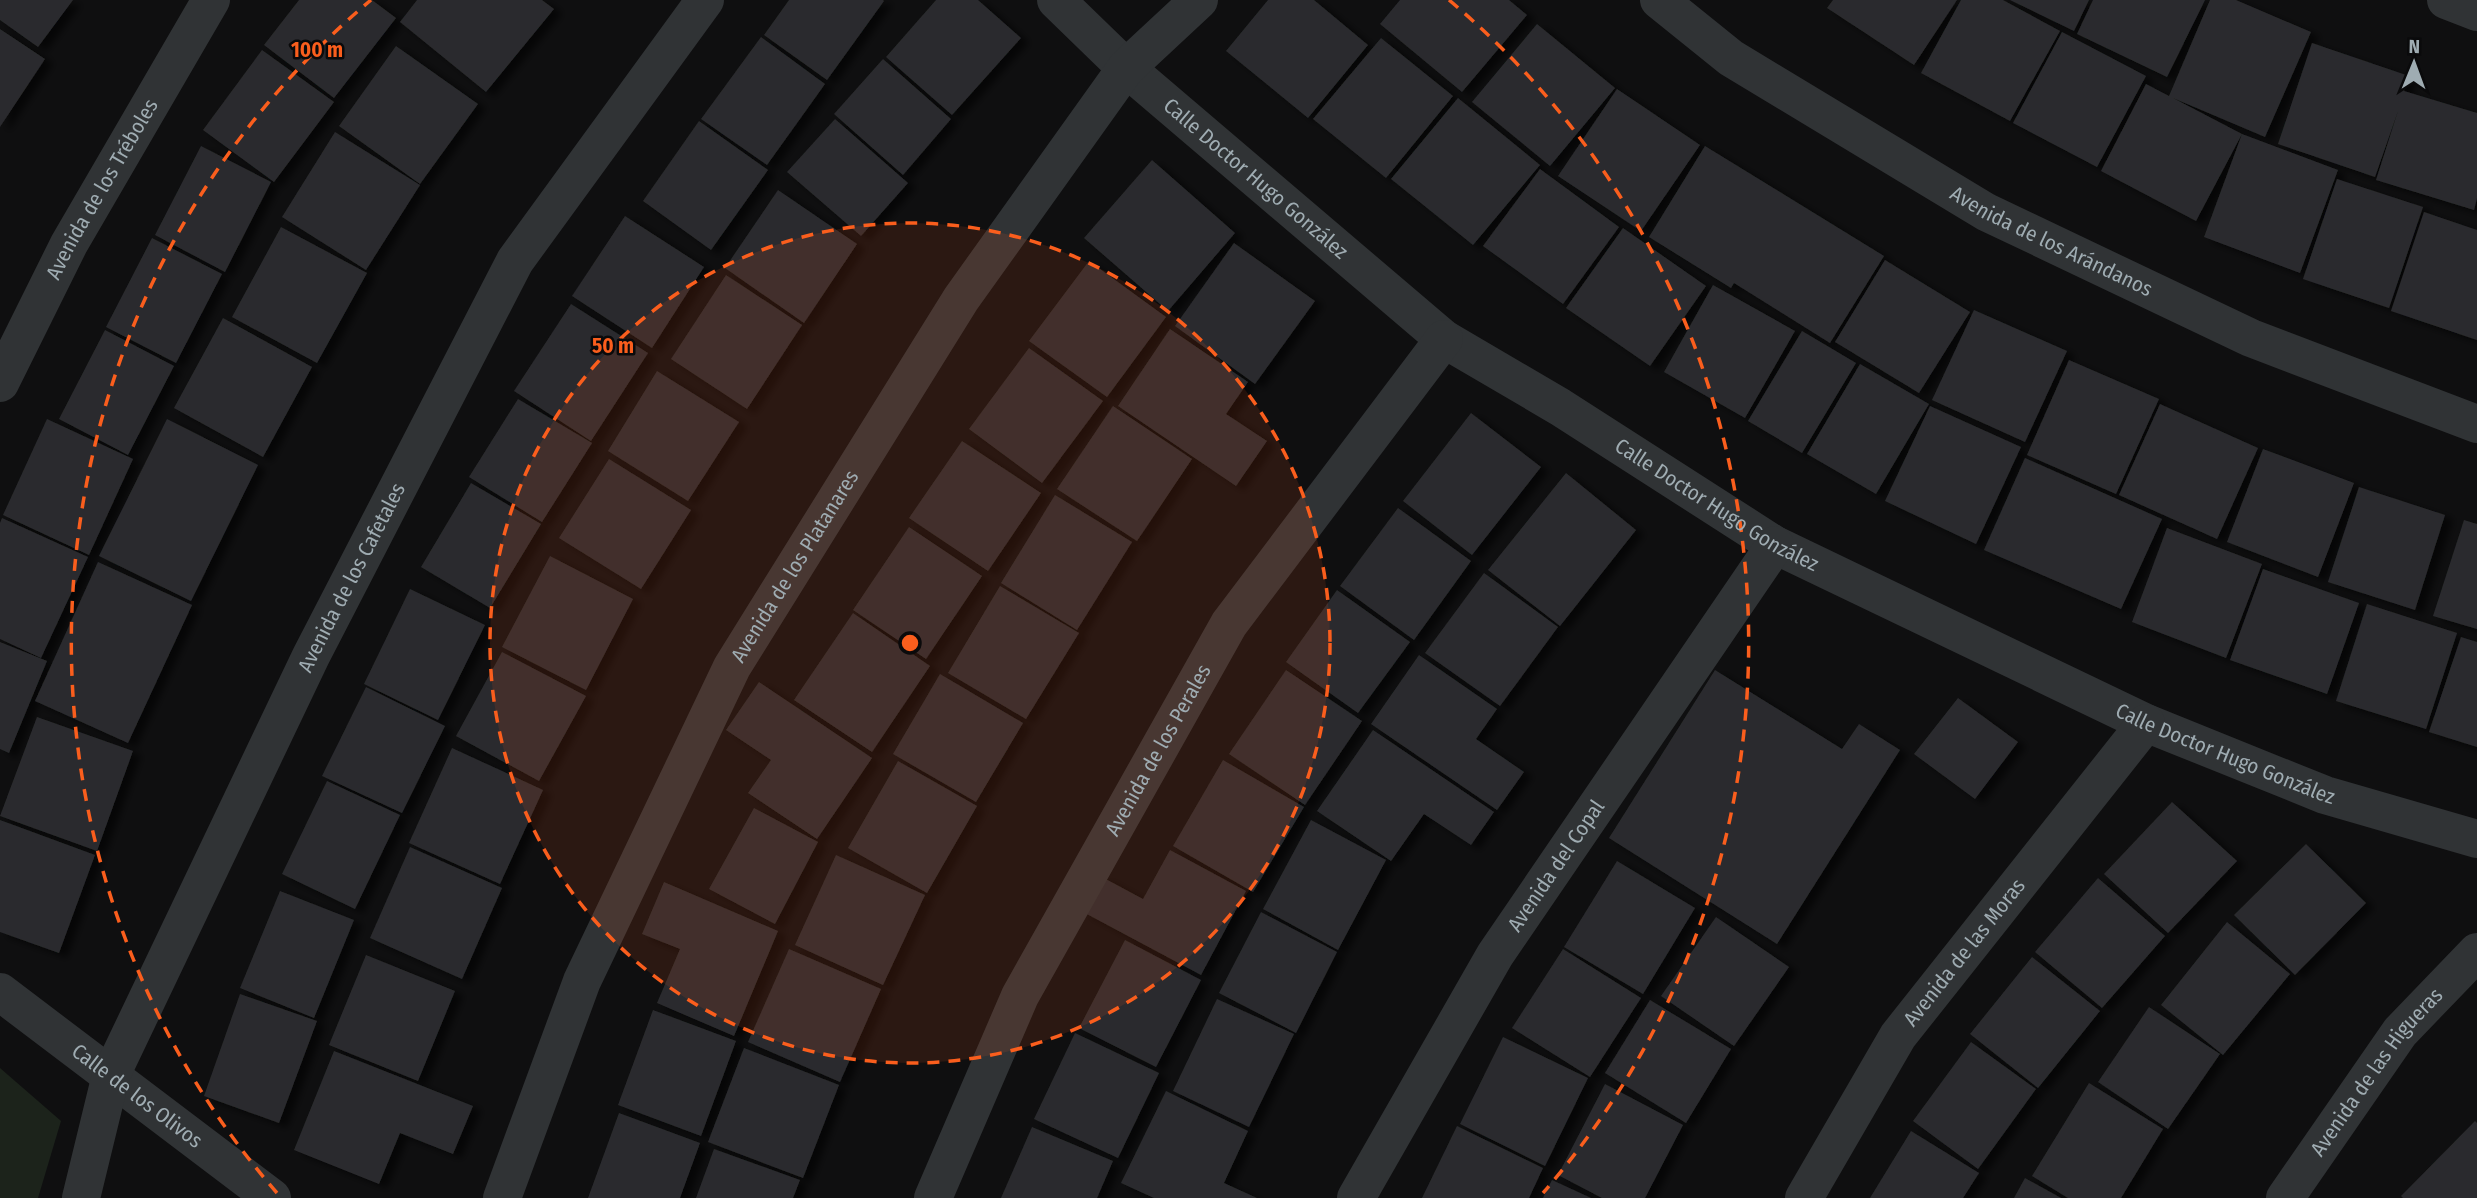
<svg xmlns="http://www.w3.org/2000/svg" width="2477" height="1198" font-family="'Fira Sans Condensed',sans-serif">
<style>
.green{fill:#1c231b}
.building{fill:#2a2b2d;filter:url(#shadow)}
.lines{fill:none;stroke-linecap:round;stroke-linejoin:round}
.minor{stroke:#303335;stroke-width:38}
.ring{fill:none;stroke:#fa5e1d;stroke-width:3.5;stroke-dasharray:12 9}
.labels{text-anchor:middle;stroke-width:5;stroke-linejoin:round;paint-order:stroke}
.street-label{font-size:21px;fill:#9facb2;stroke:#0a0a0b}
.centre{fill:#fa5e1d;stroke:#0a0a0b;stroke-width:3.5}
.ring-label{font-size:21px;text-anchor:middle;font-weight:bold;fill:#fa5e1d;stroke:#0a0a0b;stroke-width:5;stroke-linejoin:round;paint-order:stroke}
</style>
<defs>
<filter id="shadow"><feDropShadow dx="8" dy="4.5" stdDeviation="3.5" flood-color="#0009"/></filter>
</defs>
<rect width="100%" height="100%" fill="#0f0f10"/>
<path class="green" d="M 0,1068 L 61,1121 L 38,1198 L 0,1198 Z"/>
<g class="building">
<path d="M 0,0 L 73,0 L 38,47 L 0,20 Z"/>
<path d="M 299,0 L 372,0 L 396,18 L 334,98 L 264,45 Z"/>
<path d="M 417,0 L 542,0 L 554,9 L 486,92 L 400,22 Z"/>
<path d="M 789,0 L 883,0 L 884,1 L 827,80 L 764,35 Z"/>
<path d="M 936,0 L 978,0 L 1021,38 L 952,115 L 886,57 Z"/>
<path d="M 1268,0 L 1314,0 L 1368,45 L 1308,118 L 1226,51 Z"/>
<path d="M 1400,0 L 1509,0 L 1527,15 L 1462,92 L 1380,24 Z"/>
<path d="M 1833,0 L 1957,0 L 1914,65 L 1827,8 Z"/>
<path d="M 1961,0 L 2003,0 L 2060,31 L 2010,121 L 1921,73 Z"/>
<path d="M 2010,0 L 2089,0 L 2074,31 Z"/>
<path d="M 2093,0 L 2205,0 L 2167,77 L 2077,34 Z"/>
<path d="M 2210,0 L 2236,0 L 2311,32 L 2265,137 L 2173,98 L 2242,134 L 2338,170 L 2300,273 L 2204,237 L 2242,134 L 2196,221 L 2101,171 L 2146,84 L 2169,96 Z"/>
<path d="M 1537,24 L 1615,88 L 1550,166 L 1472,102 Z"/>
<path d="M 0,29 L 45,59 L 0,127 Z"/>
<path d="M 2062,32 L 2146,76 L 2097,167 L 2013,123 Z"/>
<path d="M 761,37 L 825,84 L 767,165 L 701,119 Z"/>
<path d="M 1381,38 L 1453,96 L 1386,178 L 1313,119 Z"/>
<path d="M 2312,43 L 2409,76 L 2404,91 L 2477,113 L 2477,198 L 2474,210 L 2376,180 L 2398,111 L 2375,177 L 2278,144 Z"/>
<path d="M 396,46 L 478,104 L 420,184 L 339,126 Z"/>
<path d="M 262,50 L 334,102 L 274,182 L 203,130 Z"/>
<path d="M 883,59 L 951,119 L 903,175 L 834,114 Z"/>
<path d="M 1617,89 L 1700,145 L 1641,231 L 1558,176 Z"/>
<path d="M 1458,98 L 1540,165 L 1473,245 L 1391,179 Z"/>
<path d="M 835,119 L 908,183 L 861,236 L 787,172 Z"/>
<path d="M 699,121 L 768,170 L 711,250 L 643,201 Z"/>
<path d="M 335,132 L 420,185 L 366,270 L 282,217 Z"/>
<path d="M 201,146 L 271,182 L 225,272 L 155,235 Z"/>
<path d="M 1705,146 L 1884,256 L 1830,343 L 1734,283 L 1731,288 L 1649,237 Z"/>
<path d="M 1152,160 L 1235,233 L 1168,311 L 1084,238 Z"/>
<path d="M 1540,169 L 1619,227 L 1563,304 L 1483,246 Z"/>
<path d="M 2337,179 L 2423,207 L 2389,308 L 2303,279 Z"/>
<path d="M 778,190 L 857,244 L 804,323 L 725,268 Z"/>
<path d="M 2424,212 L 2477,230 L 2477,340 L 2391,311 Z"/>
<path d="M 625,216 L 704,267 L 652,348 L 572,296 Z"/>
<path d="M 281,227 L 367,273 L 317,363 L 232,317 Z"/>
<path d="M 1623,228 L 1706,286 L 1650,366 L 1566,308 Z"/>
<path d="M 152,238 L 222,274 L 176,363 L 106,327 Z"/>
<path d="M 1234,243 L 1315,301 L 1255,384 L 1175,326 Z"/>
<path d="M 1885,260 L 1970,312 L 1919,393 L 1835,342 Z"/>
<path d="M 1089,261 L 1166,317 L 1107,397 L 1029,341 Z"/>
<path d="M 726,275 L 802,325 L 747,409 L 671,359 Z"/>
<path d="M 1713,285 L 1795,331 L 1745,418 L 1664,372 Z"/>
<path d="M 571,304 L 648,353 L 591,441 L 514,391 Z"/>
<path d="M 1974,310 L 2067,351 L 2025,442 L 1932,400 Z"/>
<path d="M 223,318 L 312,367 L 263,457 L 174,408 Z"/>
<path d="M 1170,329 L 1248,382 L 1226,414 L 1267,441 L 1236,486 L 1118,406 Z"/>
<path d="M 105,330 L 174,366 L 128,455 L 59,419 Z"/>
<path d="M 1802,331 L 1856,363 L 1802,453 L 1748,421 Z"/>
<path d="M 1029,348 L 1103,401 L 1042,483 L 969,429 Z"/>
<path d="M 2069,360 L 2159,399 L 2116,494 L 2027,455 Z"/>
<path d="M 1860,364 L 1929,404 L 1876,494 L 1807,454 Z"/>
<path d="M 657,371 L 739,422 L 688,501 L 608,451 Z"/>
<path d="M 518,399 L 592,443 L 542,522 L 469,477 Z"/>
<path d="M 2160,404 L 2258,448 L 2217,539 L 2119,495 Z"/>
<path d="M 1113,406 L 1192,459 L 1137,541 L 1057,489 Z"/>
<path d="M 1930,406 L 2021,447 L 1976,544 L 1885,501 Z"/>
<path d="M 1471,413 L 1541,467 L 1472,555 L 1403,501 Z"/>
<path d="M 47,419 L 133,459 L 89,555 L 3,515 Z"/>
<path d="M 167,419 L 258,465 L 191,601 L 99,556 Z"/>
<path d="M 962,441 L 1041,493 L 988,571 L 909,518 Z"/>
<path d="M 2263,449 L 2354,483 L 2318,577 L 2227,542 Z"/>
<path d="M 2025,458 L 2162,519 L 2121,609 L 1984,550 Z"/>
<path d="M 609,459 L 691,510 L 641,589 L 559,538 Z"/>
<path d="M 1566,473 L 1636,530 L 1560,626 L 1488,570 Z"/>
<path d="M 471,483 L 541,524 L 490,608 L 421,567 Z"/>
<path d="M 2359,487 L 2445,515 L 2415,610 L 2328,582 Z"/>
<path d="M 1055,495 L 1132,542 L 1077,630 L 1001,583 Z"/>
<path d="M 1398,508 L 1471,561 L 1414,640 L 1340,586 Z"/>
<path d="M 2,518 L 88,557 L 41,658 L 0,639 L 0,523 Z"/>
<path d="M 2464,520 L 2477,524 L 2477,629 L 2433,616 Z"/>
<path d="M 909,527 L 982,576 L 926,659 L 853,610 Z"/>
<path d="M 2167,528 L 2262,564 L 2226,658 L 2132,622 Z"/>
<path d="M 550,556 L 633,599 L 586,690 L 502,647 Z"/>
<path d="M 98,562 L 192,605 L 128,743 L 35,701 Z"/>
<path d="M 2263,569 L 2359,603 L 2327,694 L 2230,660 Z"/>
<path d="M 1484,573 L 1558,627 L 1500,706 L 1425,653 Z"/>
<path d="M 1000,586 L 1079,633 L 1026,719 L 948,673 Z"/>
<path d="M 410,589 L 485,625 L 438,720 L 364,684 Z"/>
<path d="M 1337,590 L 1410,642 L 1358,713 L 1286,662 Z"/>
<path d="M 2367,604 L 2457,633 L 2426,729 L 2336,701 Z"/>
<path d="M 853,613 L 930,666 L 872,752 L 794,700 Z"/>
<path d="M 2461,637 L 2477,642 L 2477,747 L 2429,732 Z"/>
<path d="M 0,642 L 47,661 L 9,753 L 0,749 Z"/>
<path d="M 502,652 L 586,696 L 539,781 L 456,736 Z"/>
<path d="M 1419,655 L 1497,709 L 1476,739 L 1524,772 L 1497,810 L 1371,724 Z"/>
<path d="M 1286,670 L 1362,721 L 1305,805 L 1229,754 Z"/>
<path d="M 1715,670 L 1842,749 L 1859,724 L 1900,750 L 1777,944 L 1609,838 Z"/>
<path d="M 940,674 L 1023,723 L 976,802 L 893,754 Z"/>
<path d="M 759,682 L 872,758 L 817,839 L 748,793 L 771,760 L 726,730 Z"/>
<path d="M 366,687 L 445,726 L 402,813 L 322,776 Z"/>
<path d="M 1958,698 L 2018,742 L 1975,799 L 1914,754 Z"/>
<path d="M 37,717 L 133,751 L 97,851 L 0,816 Z"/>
<path d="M 1373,730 L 1494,812 L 1471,845 L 1424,814 L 1391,861 L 1317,811 Z"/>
<path d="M 452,748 L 543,790 L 500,884 L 409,843 Z"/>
<path d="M 1223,760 L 1304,807 L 1253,892 L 1173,846 Z"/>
<path d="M 898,761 L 977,806 L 927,893 L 848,848 Z"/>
<path d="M 327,781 L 400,815 L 355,909 L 282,874 Z"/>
<path d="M 2172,802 L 2237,861 L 2168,933 L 2104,874 Z"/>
<path d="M 754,808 L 818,842 L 775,924 L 709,889 Z"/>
<path d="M 0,820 L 95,855 L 59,953 L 0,932 Z"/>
<path d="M 1311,820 L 1386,860 L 1338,950 L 1263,909 Z"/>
<path d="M 2306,844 L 2366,903 L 2295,975 L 2234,915 Z"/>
<path d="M 410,847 L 502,888 L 462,979 L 370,938 Z"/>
<path d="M 1170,850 L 1246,891 L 1201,975 L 1083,912 L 1102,877 L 1143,899 Z"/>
<path d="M 836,855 L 925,895 L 883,985 L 795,945 Z"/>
<path d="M 1617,861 L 1695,908 L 1643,994 L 1564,947 Z"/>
<path d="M 2098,878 L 2165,936 L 2102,1008 L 2035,952 Z"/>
<path d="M 664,882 L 778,931 L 734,1036 L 657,1003 L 680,949 L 642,934 Z"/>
<path d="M 280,891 L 354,920 L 314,1018 L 240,988 Z"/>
<path d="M 1261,912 L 1337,952 L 1296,1033 L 1219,993 Z"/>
<path d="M 1716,917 L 1789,967 L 1734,1046 L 1661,996 Z"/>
<path d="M 2227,922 L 2290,974 L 2223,1055 L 2161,1005 Z"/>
<path d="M 1125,940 L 1201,980 L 1156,1067 L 1079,1028 Z"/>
<path d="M 789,949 L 881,989 L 840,1082 L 748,1042 Z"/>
<path d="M 1563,949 L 1641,998 L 1590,1077 L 1512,1028 Z"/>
<path d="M 366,955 L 455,991 L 418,1081 L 329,1045 Z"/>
<path d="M 2032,957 L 2100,1011 L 2038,1088 L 1970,1034 Z"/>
<path d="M 240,994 L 317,1021 L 279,1123 L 204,1096 Z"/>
<path d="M 1217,999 L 1294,1034 L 1249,1127 L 1173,1091 Z"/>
<path d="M 1650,1000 L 1731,1049 L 1686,1123 L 1605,1073 Z"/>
<path d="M 2149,1007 L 2220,1054 L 2168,1129 L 2098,1082 Z"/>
<path d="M 653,1010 L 736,1041 L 701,1136 L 618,1105 Z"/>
<path d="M 1075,1033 L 1159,1073 L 1118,1158 L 1034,1119 Z"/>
<path d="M 1503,1037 L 1588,1078 L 1545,1166 L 1460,1124 Z"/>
<path d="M 1971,1042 L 2036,1089 L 1978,1169 L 1913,1121 Z"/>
<path d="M 744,1048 L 839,1085 L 803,1178 L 708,1142 Z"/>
<path d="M 334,1051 L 473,1106 L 453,1154 L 400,1133 L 379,1184 L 294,1150 Z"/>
<path d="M 2089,1083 L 2163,1129 L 2121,1198 L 2068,1198 L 2032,1176 Z"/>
<path d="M 1605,1084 L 1683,1125 L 1645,1198 L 1602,1198 L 1558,1175 Z"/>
<path d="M 1166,1091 L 1248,1131 L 1224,1183 L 1257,1198 L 1154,1198 L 1121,1183 Z"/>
<path d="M 619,1113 L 700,1143 L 680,1198 L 588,1198 Z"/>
<path d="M 2475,1121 L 2477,1123 L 2477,1198 L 2403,1198 L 2401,1196 Z"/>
<path d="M 1457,1126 L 1543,1168 L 1529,1198 L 1422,1198 Z"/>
<path d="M 1032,1127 L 1113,1161 L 1097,1198 L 1001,1198 Z"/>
<path d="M 1911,1131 L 1979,1173 L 1963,1198 L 1870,1198 Z"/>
<path d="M 714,1149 L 800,1180 L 793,1198 L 696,1198 Z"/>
<path d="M 2025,1178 L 2061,1198 L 2014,1198 Z"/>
<path d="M 1552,1180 L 1591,1198 L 1543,1198 Z"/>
</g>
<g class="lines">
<g class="minor">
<path id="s1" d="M 1056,0 L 1126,68 L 1444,339 L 1560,407 L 1775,545 L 2146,723 L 2325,795 L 2477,839"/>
<path id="s2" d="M 1659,0 L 1731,58 L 1986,212 L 2251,338 L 2477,424"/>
<path d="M 2446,0 L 2477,12"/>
<path id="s3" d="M 0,383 L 69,244 L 211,0"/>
<path id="s4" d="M 0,992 L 272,1198"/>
<path id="s5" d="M 81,1198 L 111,1075 L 311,656 L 515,261 L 705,0"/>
<path id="s6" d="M 502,1198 L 582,981 L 732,667 L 961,299 L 1126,68 L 1199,0"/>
<path id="s7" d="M 933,1198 L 1020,996 L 1229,624 L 1444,339"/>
<path id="s8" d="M 1356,1198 L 1495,955 L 1775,545"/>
<path id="s9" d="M 1804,1198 L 1898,1036 L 2146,723"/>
<path id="s10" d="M 2285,1198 L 2400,1032 L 2477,952"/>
</g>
</g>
<circle cx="910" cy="643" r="420" fill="#fa5e1d" fill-opacity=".12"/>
<g class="ring">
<circle cx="910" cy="643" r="420"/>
<path d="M277 1193A839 839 0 0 1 371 0M1449 0A839 839 0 0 1 1543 1193"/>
</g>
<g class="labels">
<g class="street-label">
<text dy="7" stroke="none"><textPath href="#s1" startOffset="268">Calle Doctor Hugo González</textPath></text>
<text dy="7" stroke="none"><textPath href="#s3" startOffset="219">Avenida de los Tréboles</textPath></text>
<text dy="7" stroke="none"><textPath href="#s2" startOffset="462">Avenida de los Arándanos</textPath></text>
<text dy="7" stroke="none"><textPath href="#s1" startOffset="835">Calle Doctor Hugo González</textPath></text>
<text dy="7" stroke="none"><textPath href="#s6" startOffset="698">Avenida de los Platanares</textPath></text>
<text dy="7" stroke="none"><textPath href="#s5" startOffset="679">Avenida de los Cafetales</textPath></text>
<text dy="7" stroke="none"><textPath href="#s7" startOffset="502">Avenida de los Perales</textPath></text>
<text dy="7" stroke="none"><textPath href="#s1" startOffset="1402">Calle Doctor Hugo González</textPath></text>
<text dy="7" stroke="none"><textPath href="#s8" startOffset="388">Avenida del Copal</textPath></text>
<text dy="7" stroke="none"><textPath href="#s9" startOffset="294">Avenida de las Moras</textPath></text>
<text dy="7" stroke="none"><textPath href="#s10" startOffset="156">Avenida de las Higueras</textPath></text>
<text dy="7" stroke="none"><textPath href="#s4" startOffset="172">Calle de los Olivos</textPath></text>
</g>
</g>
<circle cx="910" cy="643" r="10" class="centre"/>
<g class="ring-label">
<text x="317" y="57">100 m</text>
<text x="613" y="353">50 m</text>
</g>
<g transform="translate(2414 63) rotate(1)" stroke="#0a0a0b" stroke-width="5" paint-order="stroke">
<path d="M0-5L12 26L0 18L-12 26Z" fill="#9facb2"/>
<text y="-10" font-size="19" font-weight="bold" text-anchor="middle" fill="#9facb2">N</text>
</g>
</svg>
